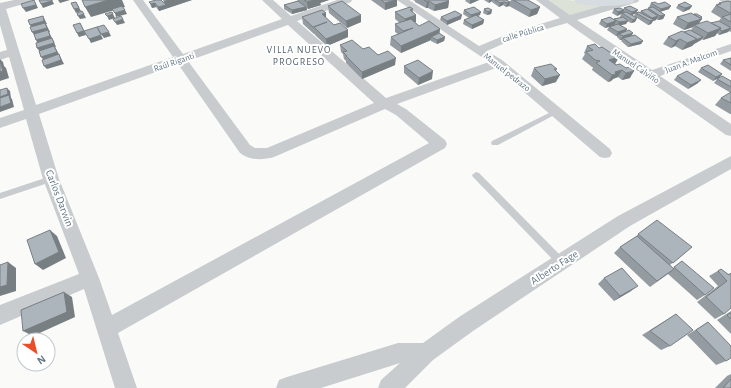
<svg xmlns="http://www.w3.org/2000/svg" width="731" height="388" font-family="'Alegreya Sans',sans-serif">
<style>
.green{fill:#dce2d8}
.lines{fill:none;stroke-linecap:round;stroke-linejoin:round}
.lane{fill:#c8cccf;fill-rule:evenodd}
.street{fill:#c8cccf;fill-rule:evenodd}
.secondary{fill:#d6dcdf;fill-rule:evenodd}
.wall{fill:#949ca1}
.shaded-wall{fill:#787f83}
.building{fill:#acb5bb;stroke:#787f83}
.labels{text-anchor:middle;stroke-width:4;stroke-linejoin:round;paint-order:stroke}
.far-street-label{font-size:9px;fill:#647784;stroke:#fff}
.far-neighbourhood-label{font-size:10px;letter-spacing:1px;fill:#56646e;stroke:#fff}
.street-label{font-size:11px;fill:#647784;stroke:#fff}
</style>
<rect width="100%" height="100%" fill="#fafaf8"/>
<path class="green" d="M 544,0 L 568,0 L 614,4 L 570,17 Z"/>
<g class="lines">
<g class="lane">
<path d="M 555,110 L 557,110 L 560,112 L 498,145 L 492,145 L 491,143 L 492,141 Z"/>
<path d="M 476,172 L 479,173 L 564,259 L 566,262 L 564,265 L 561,266 L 558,265 L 473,177 L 472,175 Z"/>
<path d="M 51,176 L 55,179 L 54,181 L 0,199 L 0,193 Z"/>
</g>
<g class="street">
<path d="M 14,0 L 31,0 L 30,2 L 6,9 L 36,105 L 173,57 L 133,0 L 143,0 L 183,54 L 282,19 L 262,0 L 273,0 L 291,16 L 337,0 L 352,0 L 351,2 L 297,21 L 386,98 L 489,62 L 397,0 L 409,0 L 479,46 L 508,34 L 560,18 L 536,0 L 548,0 L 570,15 L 623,0 L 639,0 L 638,2 L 577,20 L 652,70 L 731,44 L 731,51 L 660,76 L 731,124 L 731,136 L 726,135 L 567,23 L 516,38 L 487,51 L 502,60 L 610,149 L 612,153 L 610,157 L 605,158 L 600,157 L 496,68 L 397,104 L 406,109 L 445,140 L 447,144 L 445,148 L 118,333 L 137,388 L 115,388 L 84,289 L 0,325 L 0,305 L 79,274 L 43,179 L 26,119 L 0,128 L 0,118 L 24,110 L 9,57 L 0,60 L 0,52 L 7,50 L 0,25 L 0,3 ZM 288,25 L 374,103 L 267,148 L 255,148 L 250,145 L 188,61 ZM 178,64 L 240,153 C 250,161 263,160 274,157 L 385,109 L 396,115 L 429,143 L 112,315 L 99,278 L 59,179 L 39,114 Z"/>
<path d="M 719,0 L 731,0 L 731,7 Z"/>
<path d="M 731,156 L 731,169 L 630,226 L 473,331 L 433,360 L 405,388 L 378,388 L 381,380 L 400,363 L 321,388 L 276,388 L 279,380 L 287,377 L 398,343 L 423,343 L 459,317 L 618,216 Z"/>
</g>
<path class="secondary" d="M 574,0 L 635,0 L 633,3 C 615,7 594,7 576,3 Z"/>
</g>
<g class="wall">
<path d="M 163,0 L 192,0 L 159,11 L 156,7 L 152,8 L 149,2 L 164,3 Z"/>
<path d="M 297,0 L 329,0 L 320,3 L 321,5 L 308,9 L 307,8 L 307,10 L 292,14 L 284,9 L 284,5 L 298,1 Z"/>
<path d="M 371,0 L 397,0 L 397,6 L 385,10 Z"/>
<path d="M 413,0 L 447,0 L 449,1 L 448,8 L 434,11 L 428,8 L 426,8 L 415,2 L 415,1 Z"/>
<path d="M 466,0 L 479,0 L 470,4 L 465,1 Z"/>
<path d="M 484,0 L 506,0 L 510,2 L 511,0 L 528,0 L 540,7 L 537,14 L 529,17 L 509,6 L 506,7 L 503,5 L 499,7 L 492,2 L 492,1 L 489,3 Z"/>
<path d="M 731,2 L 731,32 L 729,31 L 728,32 L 719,35 L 717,33 L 715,36 L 703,40 L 702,39 L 701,40 L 694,44 L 692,46 L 682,50 L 675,46 L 671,48 L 663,44 L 668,37 L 691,30 L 693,27 L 684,30 L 673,24 L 677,17 L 694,14 L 702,17 L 699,23 L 711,23 L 719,21 L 721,18 L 711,12 L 716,5 L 719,3 Z"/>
<path d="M 651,3 L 669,9 L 660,12 L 665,15 L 663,19 L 658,20 L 656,19 L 656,20 L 653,21 L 651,24 L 648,25 L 634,16 L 635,14 L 631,15 L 637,18 L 635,22 L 631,23 L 627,21 L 626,24 L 621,25 L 626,31 L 633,33 L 631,36 L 643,41 L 641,44 L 628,47 L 621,41 L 622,40 L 620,40 L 617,37 L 617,36 L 616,36 L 607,30 L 609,27 L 605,28 L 599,24 L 601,20 L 614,20 L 614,19 L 621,18 L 620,17 L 621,14 L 617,16 L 612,13 L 614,9 L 623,10 L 624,8 L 636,13 L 640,12 L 641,11 L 647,10 L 648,8 L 651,8 L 649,7 Z"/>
<path d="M 678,5 L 690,9 L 683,12 L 676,8 Z"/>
<path d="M 328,6 L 361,22 L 347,28 L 329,13 Z"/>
<path d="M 413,9 L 413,12 L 416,22 L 415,22 L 419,26 L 440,29 L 439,34 L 445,37 L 444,41 L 437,44 L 431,41 L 431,40 L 401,53 L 390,45 L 391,37 L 398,34 L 395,32 L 395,24 L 400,23 L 395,19 L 395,12 Z"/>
<path d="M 484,9 L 492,10 L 491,14 L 487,15 L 483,13 Z"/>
<path d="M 464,10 L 480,15 L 477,16 L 484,20 L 483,24 L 472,29 L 463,24 L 464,20 L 469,18 L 463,14 Z"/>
<path d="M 326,13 L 326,18 L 334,25 L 348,30 L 348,37 L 327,46 L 315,35 L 315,34 L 314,34 L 303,24 L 302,17 Z"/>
<path d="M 441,17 L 461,19 L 447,25 L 440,20 Z"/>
<path d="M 340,45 L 363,49 L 378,55 L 395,65 L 362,79 L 346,63 L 346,61 L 344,59 L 343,54 L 341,52 Z"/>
<path d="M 587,46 L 599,48 L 614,55 L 619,57 L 615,64 L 616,65 L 620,64 L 630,78 L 622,80 L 618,77 L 613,79 L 611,81 L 608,82 L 592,70 L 593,67 L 592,67 L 582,59 L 585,54 L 584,53 Z"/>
<path d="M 731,58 L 731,71 L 720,64 L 723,60 Z"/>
<path d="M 404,66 L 432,79 L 418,85 L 404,73 Z"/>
<path d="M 534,68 L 557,69 L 556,71 L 556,82 L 542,86 L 531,76 Z"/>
<path d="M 701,68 L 719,78 L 731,81 L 731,114 L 730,114 L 715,105 L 721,98 L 731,93 L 714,83 L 718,78 L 713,81 L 698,72 Z"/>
<path d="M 677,76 L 698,83 L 688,89 L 674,80 Z"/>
<path d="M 638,234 L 692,247 L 670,265 L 673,268 L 682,261 L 705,295 L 697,300 L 668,274 L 650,287 L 614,253 L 620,247 L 636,237 Z"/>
<path d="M 721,269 L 728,274 L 731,273 L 724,314 L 715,319 L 697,302 L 718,286 L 709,276 Z"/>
<path d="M 604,278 L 631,291 L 614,301 L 598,284 Z"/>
<path d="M 731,311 L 731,334 L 717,320 Z"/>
<path d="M 676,314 L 670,346 L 661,350 L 642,335 Z"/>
<path d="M 708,322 L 726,361 L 716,365 L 687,335 Z"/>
<path d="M 731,374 L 731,388 L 715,388 L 727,376 Z"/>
</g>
<g class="shaded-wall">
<path d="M 34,0 L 38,8 L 26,12 L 23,8 Z"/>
<path d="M 52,0 L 54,4 L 43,8 L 41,4 Z"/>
<path d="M 58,0 L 70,0 L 60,3 Z"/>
<path d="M 108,0 L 122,0 L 125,7 L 91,17 L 85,7 Z"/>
<path d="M 168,0 L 192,0 L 159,11 L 158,7 L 166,5 L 164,1 Z"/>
<path d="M 315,0 L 329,0 L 320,3 L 321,5 L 308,9 L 307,2 Z"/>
<path d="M 395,0 L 397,0 L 397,6 L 385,10 L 385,3 Z"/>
<path d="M 470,0 L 479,0 L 470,4 Z"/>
<path d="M 489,0 L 492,0 L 492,1 L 489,3 Z"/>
<path d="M 429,1 L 428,8 L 426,8 L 427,2 Z"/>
<path d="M 449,1 L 448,8 L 434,11 L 435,5 Z"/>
<path d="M 76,2 L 81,11 L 76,13 L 74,9 Z"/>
<path d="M 504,2 L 503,5 L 499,7 L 500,3 Z"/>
<path d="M 510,2 L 509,6 L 506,7 L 507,3 Z"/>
<path d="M 155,3 L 156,7 L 152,8 L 151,4 Z"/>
<path d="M 671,6 L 669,9 L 659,12 L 661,9 Z"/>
<path d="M 692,6 L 690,9 L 683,12 L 685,8 Z"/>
<path d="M 306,7 L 307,10 L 292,14 L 292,10 Z"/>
<path d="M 540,7 L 537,14 L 529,17 L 531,10 Z"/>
<path d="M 125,10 L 127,14 L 116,17 L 115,13 Z"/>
<path d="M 492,10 L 491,14 L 487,15 L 488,12 Z"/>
<path d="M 624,10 L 622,14 L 622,13 L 621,14 L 617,16 L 618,12 Z"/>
<path d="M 638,10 L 636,13 L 630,16 L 632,12 Z"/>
<path d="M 481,12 L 480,15 L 470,19 L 471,15 Z"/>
<path d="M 326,13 L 326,20 L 322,14 Z"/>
<path d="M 84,14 L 86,18 L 80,19 L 78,16 Z"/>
<path d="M 113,14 L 115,18 L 109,20 L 107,16 Z"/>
<path d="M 361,15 L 361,22 L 347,28 L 346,21 Z"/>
<path d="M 416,15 L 416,22 L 404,26 L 405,19 Z"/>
<path d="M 462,15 L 461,19 L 447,25 L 447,21 Z"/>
<path d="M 665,15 L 663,19 L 658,20 L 660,16 Z"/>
<path d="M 43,16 L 47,24 L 46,24 L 50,32 L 49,32 L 54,42 L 56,47 L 55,47 L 61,58 L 64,64 L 47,69 L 44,66 L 44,60 L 41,57 L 40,52 L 37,48 L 38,44 L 36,40 L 35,36 L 32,32 L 32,28 L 30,25 Z"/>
<path d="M 658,16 L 656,20 L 653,21 L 651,24 L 648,25 L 652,18 Z"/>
<path d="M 702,17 L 701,19 L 702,19 L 697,26 L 694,25 L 693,27 L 684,30 L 688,23 Z"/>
<path d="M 637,18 L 635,22 L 631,23 L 633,20 Z"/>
<path d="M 123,19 L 125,23 L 117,25 L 115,22 Z"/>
<path d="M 484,20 L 483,24 L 472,29 L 472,25 Z"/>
<path d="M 616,21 L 614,25 L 605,28 L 607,24 Z"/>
<path d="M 628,21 L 626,24 L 617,26 L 619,22 Z"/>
<path d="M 80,23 L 86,35 L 79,37 L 77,33 Z"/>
<path d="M 721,28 L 715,36 L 703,40 L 708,33 Z"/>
<path d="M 731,28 L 728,32 L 719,35 L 722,31 Z"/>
<path d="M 440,29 L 439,36 L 431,37 L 431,40 L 401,53 L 401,46 Z"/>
<path d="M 627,29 L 625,33 L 619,34 L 617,36 L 616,36 L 618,32 Z"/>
<path d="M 348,30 L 348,37 L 327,46 L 326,39 Z"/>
<path d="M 109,32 L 111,36 L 104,38 L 101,34 Z"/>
<path d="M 633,33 L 631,37 L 623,38 L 622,40 L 620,40 L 623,36 Z"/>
<path d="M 101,35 L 103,39 L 91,43 L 89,39 Z"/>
<path d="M 445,37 L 444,41 L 437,44 L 437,40 Z"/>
<path d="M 703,37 L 701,40 L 694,44 L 692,46 L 682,50 L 687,43 Z"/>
<path d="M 680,39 L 675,46 L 671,48 L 676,41 Z"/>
<path d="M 643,41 L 641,44 L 628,47 L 631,44 Z"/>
<path d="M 619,57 L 615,64 L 609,60 Z"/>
<path d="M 396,58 L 395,65 L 362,79 L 362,72 Z"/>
<path d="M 0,59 L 3,62 L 4,66 L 6,68 L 9,78 L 0,81 Z"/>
<path d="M 622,70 L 618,77 L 613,79 L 611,81 L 608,82 L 612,75 L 615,72 Z"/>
<path d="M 433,71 L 432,79 L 418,85 L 419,78 Z"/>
<path d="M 634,71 L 630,78 L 622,80 L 626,73 Z"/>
<path d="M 722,74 L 719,78 L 713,81 L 716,77 Z"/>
<path d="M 560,75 L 556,82 L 542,86 L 545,79 Z"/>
<path d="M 701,80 L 698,83 L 688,89 L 691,85 Z"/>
<path d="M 7,88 L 10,91 L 11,98 L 12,99 L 14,107 L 0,112 L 0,97 Z"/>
<path d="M 50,230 L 57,236 L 66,258 L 43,270 L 35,264 Z"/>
<path d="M 8,262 L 16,268 L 16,291 L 0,296 L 0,287 Z"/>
<path d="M 638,286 L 631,291 L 614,301 L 620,296 Z"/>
<path d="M 64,292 L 72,297 L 75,317 L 33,336 L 23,331 Z"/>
</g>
<g class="building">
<path d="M 34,0 L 36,5 L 23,8 L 21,4 Z"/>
<path d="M 39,0 L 52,0 L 52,1 L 41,4 Z"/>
<path d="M 82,0 L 108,0 L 85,7 Z"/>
<path d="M 156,0 L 161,0 L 166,5 L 158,7 L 155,3 L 151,4 L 149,2 Z"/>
<path d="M 304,0 L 315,0 L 307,2 Z"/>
<path d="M 381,0 L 395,0 L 385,3 Z"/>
<path d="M 424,0 L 447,0 L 449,1 L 435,5 L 429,1 L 427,2 Z"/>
<path d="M 495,0 L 506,0 L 510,2 L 507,3 L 504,2 L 500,3 Z"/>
<path d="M 513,0 L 528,0 L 540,7 L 531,10 Z"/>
<path d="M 298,1 L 306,7 L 292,10 L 284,5 Z"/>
<path d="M 342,1 L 361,15 L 346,21 L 328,6 Z"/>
<path d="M 728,1 L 731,2 L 731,13 L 730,13 L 716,5 L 721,4 L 719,3 Z"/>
<path d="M 76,2 L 79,8 L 74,9 L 71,3 Z"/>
<path d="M 655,2 L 658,4 L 665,2 L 671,6 L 661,9 L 651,3 Z"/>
<path d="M 685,2 L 692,6 L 685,8 L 678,5 Z"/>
<path d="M 122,6 L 125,10 L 115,13 L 112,9 Z"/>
<path d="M 630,6 L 638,10 L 632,12 L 624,8 Z"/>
<path d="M 410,7 L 413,9 L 410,10 L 416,15 L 405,19 L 395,12 Z"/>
<path d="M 474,7 L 481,12 L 471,15 L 464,10 Z"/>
<path d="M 653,7 L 665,15 L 660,16 L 648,8 Z"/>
<path d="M 488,8 L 492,10 L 488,12 L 484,9 Z"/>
<path d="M 620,8 L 624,10 L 618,12 L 614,9 Z"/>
<path d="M 647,9 L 658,16 L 652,18 L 641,11 Z"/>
<path d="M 322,10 L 326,13 L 322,14 L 334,25 L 340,23 L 348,30 L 326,39 L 314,27 L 327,22 L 313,27 L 302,17 Z"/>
<path d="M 82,11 L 84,14 L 78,16 L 77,13 Z"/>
<path d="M 455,11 L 462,15 L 447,21 L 441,17 Z"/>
<path d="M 112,12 L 113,14 L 107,16 L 105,14 Z"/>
<path d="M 626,12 L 637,18 L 633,20 L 622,13 Z"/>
<path d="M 639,12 L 654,20 L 650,21 L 636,13 Z"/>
<path d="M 691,13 L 702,19 L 688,23 L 677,17 Z"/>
<path d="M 694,14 L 697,14 L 702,17 L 700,18 Z"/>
<path d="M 731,14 L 731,22 L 722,17 Z"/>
<path d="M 476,15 L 484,20 L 472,25 L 464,20 Z"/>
<path d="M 43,16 L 44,21 L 30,25 L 28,20 Z"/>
<path d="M 121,16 L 123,19 L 115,22 L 113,19 Z"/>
<path d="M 610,17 L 616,21 L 607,24 L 601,20 Z"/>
<path d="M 623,17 L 628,21 L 619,22 L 614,19 Z"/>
<path d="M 411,19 L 419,26 L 429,21 L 440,29 L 401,46 L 391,37 L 413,28 L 403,31 L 395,24 Z"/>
<path d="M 707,21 L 721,28 L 708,33 L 694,25 Z"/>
<path d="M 719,21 L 731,28 L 722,31 L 720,30 L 721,28 L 711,23 Z"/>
<path d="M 45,23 L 47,28 L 32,32 L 30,27 Z"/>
<path d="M 80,23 L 84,31 L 77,33 L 73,25 Z"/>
<path d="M 618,24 L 627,29 L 618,32 L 609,27 Z"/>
<path d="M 104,25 L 109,32 L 101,34 L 97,27 Z"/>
<path d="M 97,27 L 101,35 L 89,39 L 84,31 Z"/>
<path d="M 48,30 L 50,36 L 36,40 L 34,34 Z"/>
<path d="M 629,30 L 633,33 L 623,36 L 619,34 Z"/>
<path d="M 690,30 L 703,37 L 696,40 L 697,39 L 684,32 Z"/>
<path d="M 682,31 L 697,39 L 687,43 L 680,39 L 676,41 L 668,37 Z"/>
<path d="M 439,33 L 445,37 L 437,40 L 431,37 Z"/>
<path d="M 635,35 L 643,41 L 631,44 L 623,38 Z"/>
<path d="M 52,38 L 54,43 L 37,48 L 36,43 Z"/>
<path d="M 352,40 L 363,49 L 369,47 L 378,55 L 388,51 L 396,58 L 362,72 L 346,56 L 347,56 L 343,52 L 347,51 L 340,45 Z"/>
<path d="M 595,44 L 599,48 L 602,47 L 614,55 L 616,55 L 619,57 L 609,60 L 616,65 L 620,64 L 626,68 L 629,67 L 634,71 L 626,73 L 622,70 L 615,72 L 616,74 L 612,75 L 596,63 L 600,61 L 595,60 L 586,52 L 593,50 L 587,46 Z"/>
<path d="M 54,46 L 57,52 L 41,57 L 39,51 Z"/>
<path d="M 59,54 L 61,60 L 44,66 L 42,60 Z"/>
<path d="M 731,58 L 731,65 L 723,60 Z"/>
<path d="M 418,60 L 433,71 L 419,78 L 404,66 Z"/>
<path d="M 0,61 L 3,71 L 0,72 Z"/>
<path d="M 551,64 L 557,69 L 554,69 L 560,75 L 545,79 L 534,68 Z"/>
<path d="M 708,65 L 722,74 L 716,77 L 701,68 Z"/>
<path d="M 687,71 L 701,80 L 691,85 L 677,76 Z"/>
<path d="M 722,76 L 731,81 L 731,87 L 717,79 Z"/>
<path d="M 7,88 L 8,94 L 0,97 L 0,90 Z"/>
<path d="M 731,92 L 731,103 L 721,98 Z"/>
<path d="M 9,95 L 11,103 L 0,107 L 0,98 Z"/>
<path d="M 657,220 L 692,247 L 673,263 L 638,234 Z"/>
<path d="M 50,230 L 59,252 L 35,264 L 27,240 Z"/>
<path d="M 637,236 L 674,269 L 657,281 L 620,247 Z"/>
<path d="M 682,261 L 714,288 L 705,295 L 674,267 Z"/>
<path d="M 8,262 L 7,285 L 0,287 L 0,265 Z"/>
<path d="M 622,268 L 638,286 L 620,296 L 604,278 Z"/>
<path d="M 721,269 L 729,275 L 731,273 L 731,308 L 724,314 L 706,297 L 727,281 L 718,271 Z"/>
<path d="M 64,292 L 67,312 L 23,331 L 21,310 Z"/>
<path d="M 731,313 L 731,319 L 727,315 Z"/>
<path d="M 676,314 L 693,330 L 670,346 L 650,331 Z"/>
<path d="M 708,322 L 731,346 L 731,358 L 726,361 L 696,330 Z"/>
<path d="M 731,379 L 731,388 L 723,388 Z"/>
</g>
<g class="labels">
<g class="far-street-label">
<text transform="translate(523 33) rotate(-17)" y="3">calle Pública</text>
<text transform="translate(691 61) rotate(-20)" y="3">Juan A. Malcom</text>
<text transform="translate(174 62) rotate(-19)" y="3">Raúl Riganti</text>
<text transform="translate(636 66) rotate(34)" y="3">Manuel Calviño</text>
<text transform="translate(507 72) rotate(38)" y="3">Manuel pedrazo</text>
</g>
<g class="far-neighbourhood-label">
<text x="299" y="53">VILLA NUEVO<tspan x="299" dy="12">PROGRESO</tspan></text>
</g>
<g class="street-label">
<text transform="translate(60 198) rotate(69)" y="4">Carlos Darwin</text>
<text transform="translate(554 267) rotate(-33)" y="4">Alberto Fage</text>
</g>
</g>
<g transform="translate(36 352) rotate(145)"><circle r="19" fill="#ffffff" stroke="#c1c9ce"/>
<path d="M0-3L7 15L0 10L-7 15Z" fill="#ea4e28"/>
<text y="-6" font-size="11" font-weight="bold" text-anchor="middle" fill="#647784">N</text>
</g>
</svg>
